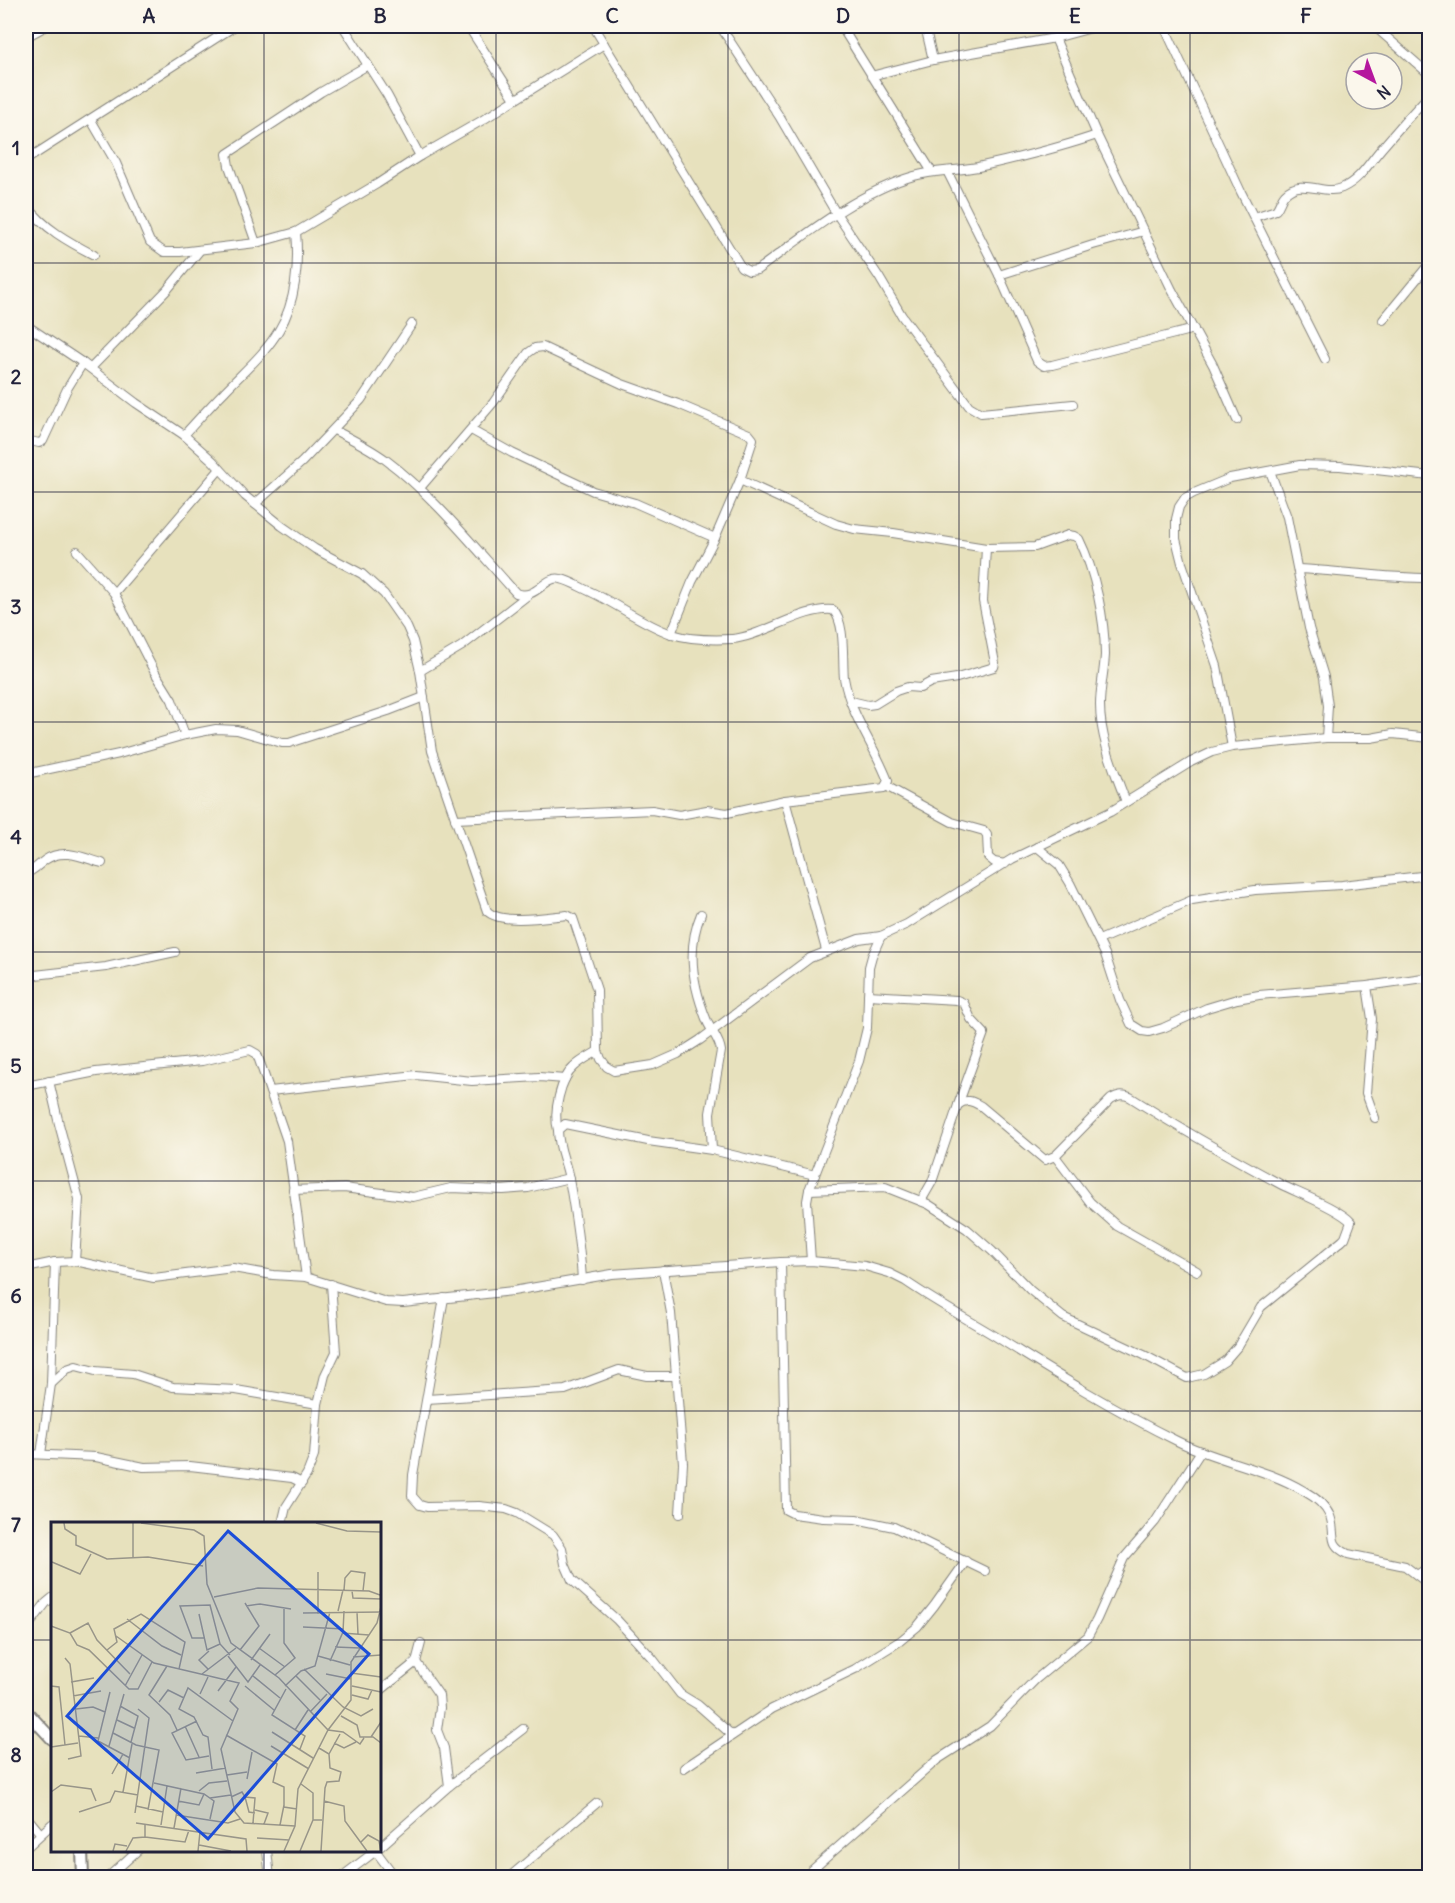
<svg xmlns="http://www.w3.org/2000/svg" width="1455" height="1903" font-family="Delius,sans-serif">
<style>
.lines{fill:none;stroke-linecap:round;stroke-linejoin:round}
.minor-casing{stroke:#84827c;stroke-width:10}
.tertiary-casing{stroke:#84827c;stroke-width:14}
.minor{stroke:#fff;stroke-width:8}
.tertiary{stroke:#fff;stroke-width:10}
.grid{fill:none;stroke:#22223b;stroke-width:1.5;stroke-opacity:0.55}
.inset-road{fill:none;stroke:#989589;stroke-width:1.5}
.view{fill:#1d4ed8;fill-opacity:0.15;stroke:#1d4ed8;stroke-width:3}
.inset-edge{fill:none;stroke:#22223b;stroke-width:3}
.neatline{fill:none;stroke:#22223b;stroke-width:2}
.grid-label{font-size:20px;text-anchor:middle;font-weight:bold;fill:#22223b}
</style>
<rect width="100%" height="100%" fill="#fbf7ec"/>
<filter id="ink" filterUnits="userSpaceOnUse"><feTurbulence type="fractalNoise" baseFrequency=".0167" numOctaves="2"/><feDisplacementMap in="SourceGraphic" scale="12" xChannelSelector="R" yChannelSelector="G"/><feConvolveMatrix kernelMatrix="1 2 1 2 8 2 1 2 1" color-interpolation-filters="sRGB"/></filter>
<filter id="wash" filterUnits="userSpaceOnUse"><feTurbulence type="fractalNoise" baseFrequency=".008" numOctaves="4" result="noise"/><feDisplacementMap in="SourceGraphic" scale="24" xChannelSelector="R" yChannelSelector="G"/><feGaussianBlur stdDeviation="1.35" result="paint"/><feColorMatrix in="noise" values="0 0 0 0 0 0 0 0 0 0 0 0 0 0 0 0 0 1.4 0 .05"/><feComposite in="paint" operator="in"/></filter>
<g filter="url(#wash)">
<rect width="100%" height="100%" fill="#e7e1bd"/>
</g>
<g filter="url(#ink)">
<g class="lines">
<g class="minor-casing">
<g id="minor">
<path d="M 343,26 L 387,95 L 420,156"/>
<path d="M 468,26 L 515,99"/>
<path d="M 593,26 L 741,267 L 749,271 L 757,270 C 804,236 858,192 914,176 C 935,170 956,171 978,167 C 1018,158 1059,148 1097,135"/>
<path d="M 720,26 L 779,116 L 836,213 L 879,277 L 902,316 L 969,406 L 981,413 L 1073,404"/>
<path d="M 841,26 L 932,172"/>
<path d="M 925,26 L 933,60"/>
<path d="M 1164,26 L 1241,192 L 1325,359"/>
<path d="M 1374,26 L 1430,75"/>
<path d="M 26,37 L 46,26"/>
<path d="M 1055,38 L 1097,135 L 1172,290 L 1213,365 L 1237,420"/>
<path d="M 871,76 L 933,60 L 1055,38 L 1099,26"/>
<path d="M 91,120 L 116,163 L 150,242 L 164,252 L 180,252 L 256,243 L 296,232 L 377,184 L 420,156 L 481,121 L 604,44"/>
<path d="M 26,160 L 235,26"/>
<path d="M 947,171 L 999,275 L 1037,361 L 1044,366 L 1052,365 L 1194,329"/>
<path d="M 26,204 C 43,228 69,242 94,255"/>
<path d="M 1254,217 L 1276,210 C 1280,205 1281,198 1285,194 C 1302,177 1324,196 1342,188 C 1360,180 1369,163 1381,149 C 1397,130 1413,112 1430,94"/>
<path d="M 256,243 L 229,166 L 227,154 L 321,92 L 368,65"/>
<path d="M 999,275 L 1093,245 L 1144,231"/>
<path d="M 1383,320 L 1430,263"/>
<path d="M 26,325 L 83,363 L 136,403 L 184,435 L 213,461 L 245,496 L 282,526 L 315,549 L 362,574 L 384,594 L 407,627 L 413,641 L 420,671 L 432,751 L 487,911 C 501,925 547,917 567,915 L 573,918 L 597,990 L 598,1051 L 601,1059 L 607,1067 L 614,1071 L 653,1065 L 678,1054 L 700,1040 L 810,958 L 859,939 L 881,936 L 907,924 L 1012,859 L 1110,812 L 1191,762 L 1212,752 L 1232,747 L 1326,738 L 1371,738 L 1393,734 L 1430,738"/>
<path d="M 91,368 L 167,290 L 200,250"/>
<path d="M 334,430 C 352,439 370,448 386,460 C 433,495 476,549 516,593 C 537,601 544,575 561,579 C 571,581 581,588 591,592 C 617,604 646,626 672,634 C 691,640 712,640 732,639 C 761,637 806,606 833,610 C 846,623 842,660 844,678 C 850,715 875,746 888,781 L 884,788 L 785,800 L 727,813 L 707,810 L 679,815 L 652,810 L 455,819"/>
<path d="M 471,430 L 512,453 L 593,491 L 635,503 L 715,538"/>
<path d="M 184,435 C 197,421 210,406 224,392 C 243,372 265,354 279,330 C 296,302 299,264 296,232"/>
<path d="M 26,440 L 39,443 L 43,441 L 67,389 L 83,363"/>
<path d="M 1270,471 L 1287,517 L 1309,628 L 1324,677 L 1328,706 L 1326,738"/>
<path d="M 740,480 L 836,524 L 854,529 L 893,533 L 986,548 L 1035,547 L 1068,535 L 1074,536 L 1079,539 C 1095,571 1105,620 1105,655 C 1104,672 1100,689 1100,705 C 1100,739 1115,772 1126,802"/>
<path d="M 420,488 L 493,403 L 528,353 L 535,348 L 543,347 L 622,384 L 678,404 L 749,434 L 753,439 L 752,443 L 740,480 L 715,538 L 692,582 L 671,634"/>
<path d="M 255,504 L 302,462 L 361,400 L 412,324"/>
<path d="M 77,551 L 114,593 L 154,671 L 172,700 L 185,735"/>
<path d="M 1298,569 C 1342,571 1385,578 1430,578"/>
<path d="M 114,593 L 220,469"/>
<path d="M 420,671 L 462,646 L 528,595"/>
<path d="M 851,701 L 868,705 L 875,704 L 896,691 L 908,687 L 920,688 L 931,682 L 957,678 L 994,667 L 995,663 L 983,601 L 986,548"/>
<path d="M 1232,747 L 1217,666 L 1182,563 L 1176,539 L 1176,519 L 1179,507 L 1185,498 L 1194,493 L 1230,478 L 1300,465 L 1340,466 L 1430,476"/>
<path d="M 26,774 L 119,754 L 185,735 L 216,729 L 237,730 L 282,743 L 289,743 L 388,711 L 424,697"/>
<path d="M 886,786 L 952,822 L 984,831 L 987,835 L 988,857 L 994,862 L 1005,864"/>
<path d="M 785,800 L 826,950"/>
<path d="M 1037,847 L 1059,865 L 1070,883 L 1105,954 L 1120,1000 L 1131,1024 L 1142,1031 L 1149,1032 L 1163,1028 L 1207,1008 L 1237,999 L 1259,995 L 1367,986 L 1430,977"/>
<path d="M 26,873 C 34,871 38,865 45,860 C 63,847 84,858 102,863"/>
<path d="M 701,914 C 686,949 693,987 707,1021 C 711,1031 720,1040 721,1051 L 710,1113 L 712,1150"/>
<path d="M 1099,940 L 1192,900 L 1255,890 L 1342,885 L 1430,875"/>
<path d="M 26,976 L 106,967 L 175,952"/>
<path d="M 1367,986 L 1372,1019 L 1366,1093 L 1375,1118"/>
<path d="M 868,995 L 957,1000 L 964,1003 L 971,1019 L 984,1033 L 958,1105"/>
<path d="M 49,1081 L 59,1124 L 79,1199 L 75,1261"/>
<path d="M 26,1086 L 96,1072 L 202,1061 L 250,1050 L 257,1054 L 287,1141 L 306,1277"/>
<path d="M 270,1091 L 416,1075 L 472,1081 L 539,1077 L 565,1079"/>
<path d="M 558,1130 C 553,1113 560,1079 574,1067 C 581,1060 590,1056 598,1051"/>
<path d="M 293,1190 L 344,1188 L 413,1197 L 451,1188 L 503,1190 L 528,1188 L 569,1178"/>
<path d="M 809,1190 L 885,1187 L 928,1204 L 967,1229 L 992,1251 L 1030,1290 L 1063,1317 L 1144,1355 L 1187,1378 L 1204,1374 L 1225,1361 L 1238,1346 L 1261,1307 L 1342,1241 L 1345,1238 L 1351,1222 C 1340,1209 1298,1193 1282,1185 C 1230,1157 1179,1128 1130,1097 C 1122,1094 1118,1095 1111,1099 L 1055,1156"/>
<path d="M 921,1201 L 932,1182 L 958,1105 C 966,1098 972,1101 981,1106 L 1045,1160 L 1055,1156 L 1090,1202 L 1117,1226 L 1197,1271"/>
<path d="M 811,1261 L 807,1201 L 809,1190 L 859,1061 L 867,1028 L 869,967 L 872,956 L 881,936"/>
<path d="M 781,1262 L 786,1510 L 794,1514 L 823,1518 L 856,1519 L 894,1527 L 985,1571"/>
<path d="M 26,1268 L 55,1262 L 75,1261 L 154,1278 L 233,1268 L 273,1275 L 306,1277 L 386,1302 L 403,1303 L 513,1291 L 612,1274 L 781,1262 L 811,1261 L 865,1266 L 889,1273 L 905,1281 C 934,1301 965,1318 995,1336 C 1054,1373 1114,1410 1177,1441 C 1217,1461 1266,1468 1304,1491 C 1315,1497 1325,1505 1330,1516 C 1337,1535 1326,1543 1348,1554 L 1405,1566 L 1430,1585"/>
<path d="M 663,1270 L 671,1313 L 683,1463 L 680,1514"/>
<path d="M 582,1280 C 580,1246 575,1213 569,1179 C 566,1162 558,1148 558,1130 L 565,1124 L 648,1141 L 712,1150 L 815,1175"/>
<path d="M 444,1298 L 413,1475 L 412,1496 L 420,1505 L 427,1507 L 479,1506 L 506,1509 L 517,1513 L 553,1535 L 562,1548 L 565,1564 L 572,1580 L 617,1620 L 653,1659 L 680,1694 L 698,1705 L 732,1735"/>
<path d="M 51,1384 L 67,1369 L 76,1366 L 95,1371 L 133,1374 L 173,1387 L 236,1390 L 318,1404"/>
<path d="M 427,1399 L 565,1390 L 619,1370 L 647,1376 L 676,1376"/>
<path d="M 26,1454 L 96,1457 L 144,1467 L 190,1466 L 292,1478 L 302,1483"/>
<path d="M 41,1454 L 51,1384 L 55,1262"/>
<path d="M 282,1524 L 286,1507 L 307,1474 L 314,1456 L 318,1404 L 325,1375 L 336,1352 L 331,1284"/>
<path d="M 1417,1575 L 1430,1566"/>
<path d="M 26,1629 L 46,1603 L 52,1598"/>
<path d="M 416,1662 L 439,1695 L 440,1708 L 437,1730 L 444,1748 L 449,1786"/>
<path d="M 380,1691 L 416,1662 L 421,1643"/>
<path d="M 684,1768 L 772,1709 L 855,1669 L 900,1641 L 917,1627 L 934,1606 L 966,1561"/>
<path d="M 26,1816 L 40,1833"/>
<path d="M 380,1847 L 449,1786 L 523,1729"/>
<path d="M 26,1848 L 52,1824"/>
<path d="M 267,1850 L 270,1878"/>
<path d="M 375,1850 L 396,1878"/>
<path d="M 107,1878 L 138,1850"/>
<path d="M 340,1878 L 377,1850"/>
<path d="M 508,1878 L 597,1803"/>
<path d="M 803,1878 L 937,1760 L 990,1726 L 1035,1680 L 1088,1636 L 1097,1619 L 1124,1558 L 1155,1522 L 1201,1451"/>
</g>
</g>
<g class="tertiary-casing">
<g id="tertiary">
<path d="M 26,1711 L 52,1739"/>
<path d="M 82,1850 L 83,1878"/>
</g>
</g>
<use href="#minor" class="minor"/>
<use href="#tertiary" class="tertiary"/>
</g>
</g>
<path class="grid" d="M 264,26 L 264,1524M 496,26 L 496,1878M 728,26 L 728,1878M 959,26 L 959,1878M 1190,26 L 1190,1878M 26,263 L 1430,263M 26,492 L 1430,492M 26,722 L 1430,722M 26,952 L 1430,952M 26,1181 L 1430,1181M 26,1411 L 1430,1411M 26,1640 L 52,1640M 380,1640 L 1430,1640M 264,1850 L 264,1878"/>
<g transform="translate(51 1522)">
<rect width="330" height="330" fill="#e7e1bd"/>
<path class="inset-road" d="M 13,1 L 14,7 L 25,14 L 25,23 L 56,37 L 97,35 L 152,44M 90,1 L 143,8 L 153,14 L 156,62 L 180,121 L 228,156 L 277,208 L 292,210 L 309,222 L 313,216M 265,1 L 296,9 L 330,10M 0,31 L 0,56M 330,32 L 330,77M 82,35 L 82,1M 1,40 L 29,52 L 40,32M 293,68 L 294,56 L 300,49 L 314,51 L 312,69M 301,69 L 302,76 L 330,77M 163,75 L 207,66 L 318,69 L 329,73M 195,84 L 209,82 L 240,87M 287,89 L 292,68M 306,90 L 307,112M 252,91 L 330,90M 148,92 L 156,128 L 169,122M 267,92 L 267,50M 76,97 L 111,124 L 130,133M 0,104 L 19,111 L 26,123 L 38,128 L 78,167 L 87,167 L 101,140M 252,105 L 293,107M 19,111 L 37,101 L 46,118 L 79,152M 291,111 L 318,113M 65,114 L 103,141 L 188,161 L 179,179 L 187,187 L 170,227 L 184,290 L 193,301 L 244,304M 153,116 L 141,116 L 129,84 L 159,83 L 169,122 L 179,133M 284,125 L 309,126M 208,126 L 234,145M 56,128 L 66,120 L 63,107 L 90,92 L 134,120 L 128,147M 189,128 L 208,104 L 194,81M 177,134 L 197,160 L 209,143M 267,134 L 299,143M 302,135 L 330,133M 14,136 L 19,142 L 30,234 L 17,237M 200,138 L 219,112M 279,139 L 292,110 L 293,89M 116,144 L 98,173 L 119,193 L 126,208M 157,147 L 148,138 L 158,129M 253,147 L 292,185 L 310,194 L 322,187M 300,151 L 330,155M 151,152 L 185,126M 275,152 L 300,157M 224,153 L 244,136 L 233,121 L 233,87M 202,154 L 229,176M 245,154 L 269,178M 20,160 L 43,156M 0,164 L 8,165 L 14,223M 74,164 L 91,133M 194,164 L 223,188M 234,164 L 250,149 L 264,144 L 279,90M 301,164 L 330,170M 235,167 L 221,193 L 254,214 L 249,227M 167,169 L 185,145M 59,170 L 47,219 L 79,236M 149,172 L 157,155M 301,173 L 317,177 L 321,168M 22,174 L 50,169M 108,180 L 117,168 L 133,176M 69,184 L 87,194 L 80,220M 25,187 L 42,185 L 54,190M 259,190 L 276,172M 290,194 L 306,203 L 309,215 L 322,215 L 330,221M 66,198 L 83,206M 146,199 L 121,211 L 135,238 L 158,234M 134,204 L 148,235M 244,208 L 257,188M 221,210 L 262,236M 62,211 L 85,223 L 108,228 L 97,288M 175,213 L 226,242 L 222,260 L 233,265 L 233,285 L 246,287M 28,214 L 47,216M 320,215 L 330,200M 283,221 L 293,226 L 305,220M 58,224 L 73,172M 220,224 L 258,247M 0,225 L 27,221M 268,226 L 278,232 L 279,246 L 290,250 L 288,259 L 276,260 L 274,266 L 270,329M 278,232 L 289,212M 161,247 L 157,215 L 152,213 L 143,195 L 128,187 L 137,166 L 182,199M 145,251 L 175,246M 61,252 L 72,232M 176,253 L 196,250M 196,257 L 201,230M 103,261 L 153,272 L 163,279 L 159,297M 250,262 L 262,271 L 262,298M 148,269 L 158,261 L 176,259M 0,270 L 10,263 L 40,267 L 45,279M 72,270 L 81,222M 180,275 L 191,270 L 194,275 L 204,276 L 202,301M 194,275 L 198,290 L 204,291M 159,276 L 180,273M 127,279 L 148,283 L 153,272M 273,279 L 293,284 L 294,299 L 316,329M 85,284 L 112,290M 204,288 L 217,291 L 213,302M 28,290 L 59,280 L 64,269 L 87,273M 84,291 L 98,196 L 87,187M 125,293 L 177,301 L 189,297M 85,301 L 195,317 L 196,329M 110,303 L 116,264M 229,303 L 233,283M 123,306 L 130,266M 94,315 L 134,320 L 138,308M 206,316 L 238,318M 310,320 L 317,313 L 328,319 L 330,329M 148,323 L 180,329M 62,329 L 64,322 L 76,324M 75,329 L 82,316 L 94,315 L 94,302M 147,329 L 149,310M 233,329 L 244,304 L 247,267 L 277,208 L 300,178 L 300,140 L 326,101 L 330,85M 249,329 L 262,298 L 271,298"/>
<path class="view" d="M 177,9 L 318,132 L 157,317 L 16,194 Z"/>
<rect width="330" height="330" class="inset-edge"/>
</g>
<rect width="1455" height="1903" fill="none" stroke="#fbf7ec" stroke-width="66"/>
<g transform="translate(1374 81) rotate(139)"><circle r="28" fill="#fbf7ec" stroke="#a4a2a5" stroke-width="1.5"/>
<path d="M0-4.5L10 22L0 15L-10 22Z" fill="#b5179e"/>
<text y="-9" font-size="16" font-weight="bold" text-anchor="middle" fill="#22223b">N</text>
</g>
<rect x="33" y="33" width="1389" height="1837" class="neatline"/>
<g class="grid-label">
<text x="149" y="23">A</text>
<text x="380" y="23">B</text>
<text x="612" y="23">C</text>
<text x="843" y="23">D</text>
<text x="1075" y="23">E</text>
<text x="1306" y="23">F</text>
<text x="16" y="155">1</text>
<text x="16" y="384">2</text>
<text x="16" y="614">3</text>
<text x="16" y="844">4</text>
<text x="16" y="1073">5</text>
<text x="16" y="1303">6</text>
<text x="16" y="1532">7</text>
<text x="16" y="1762">8</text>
</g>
</svg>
